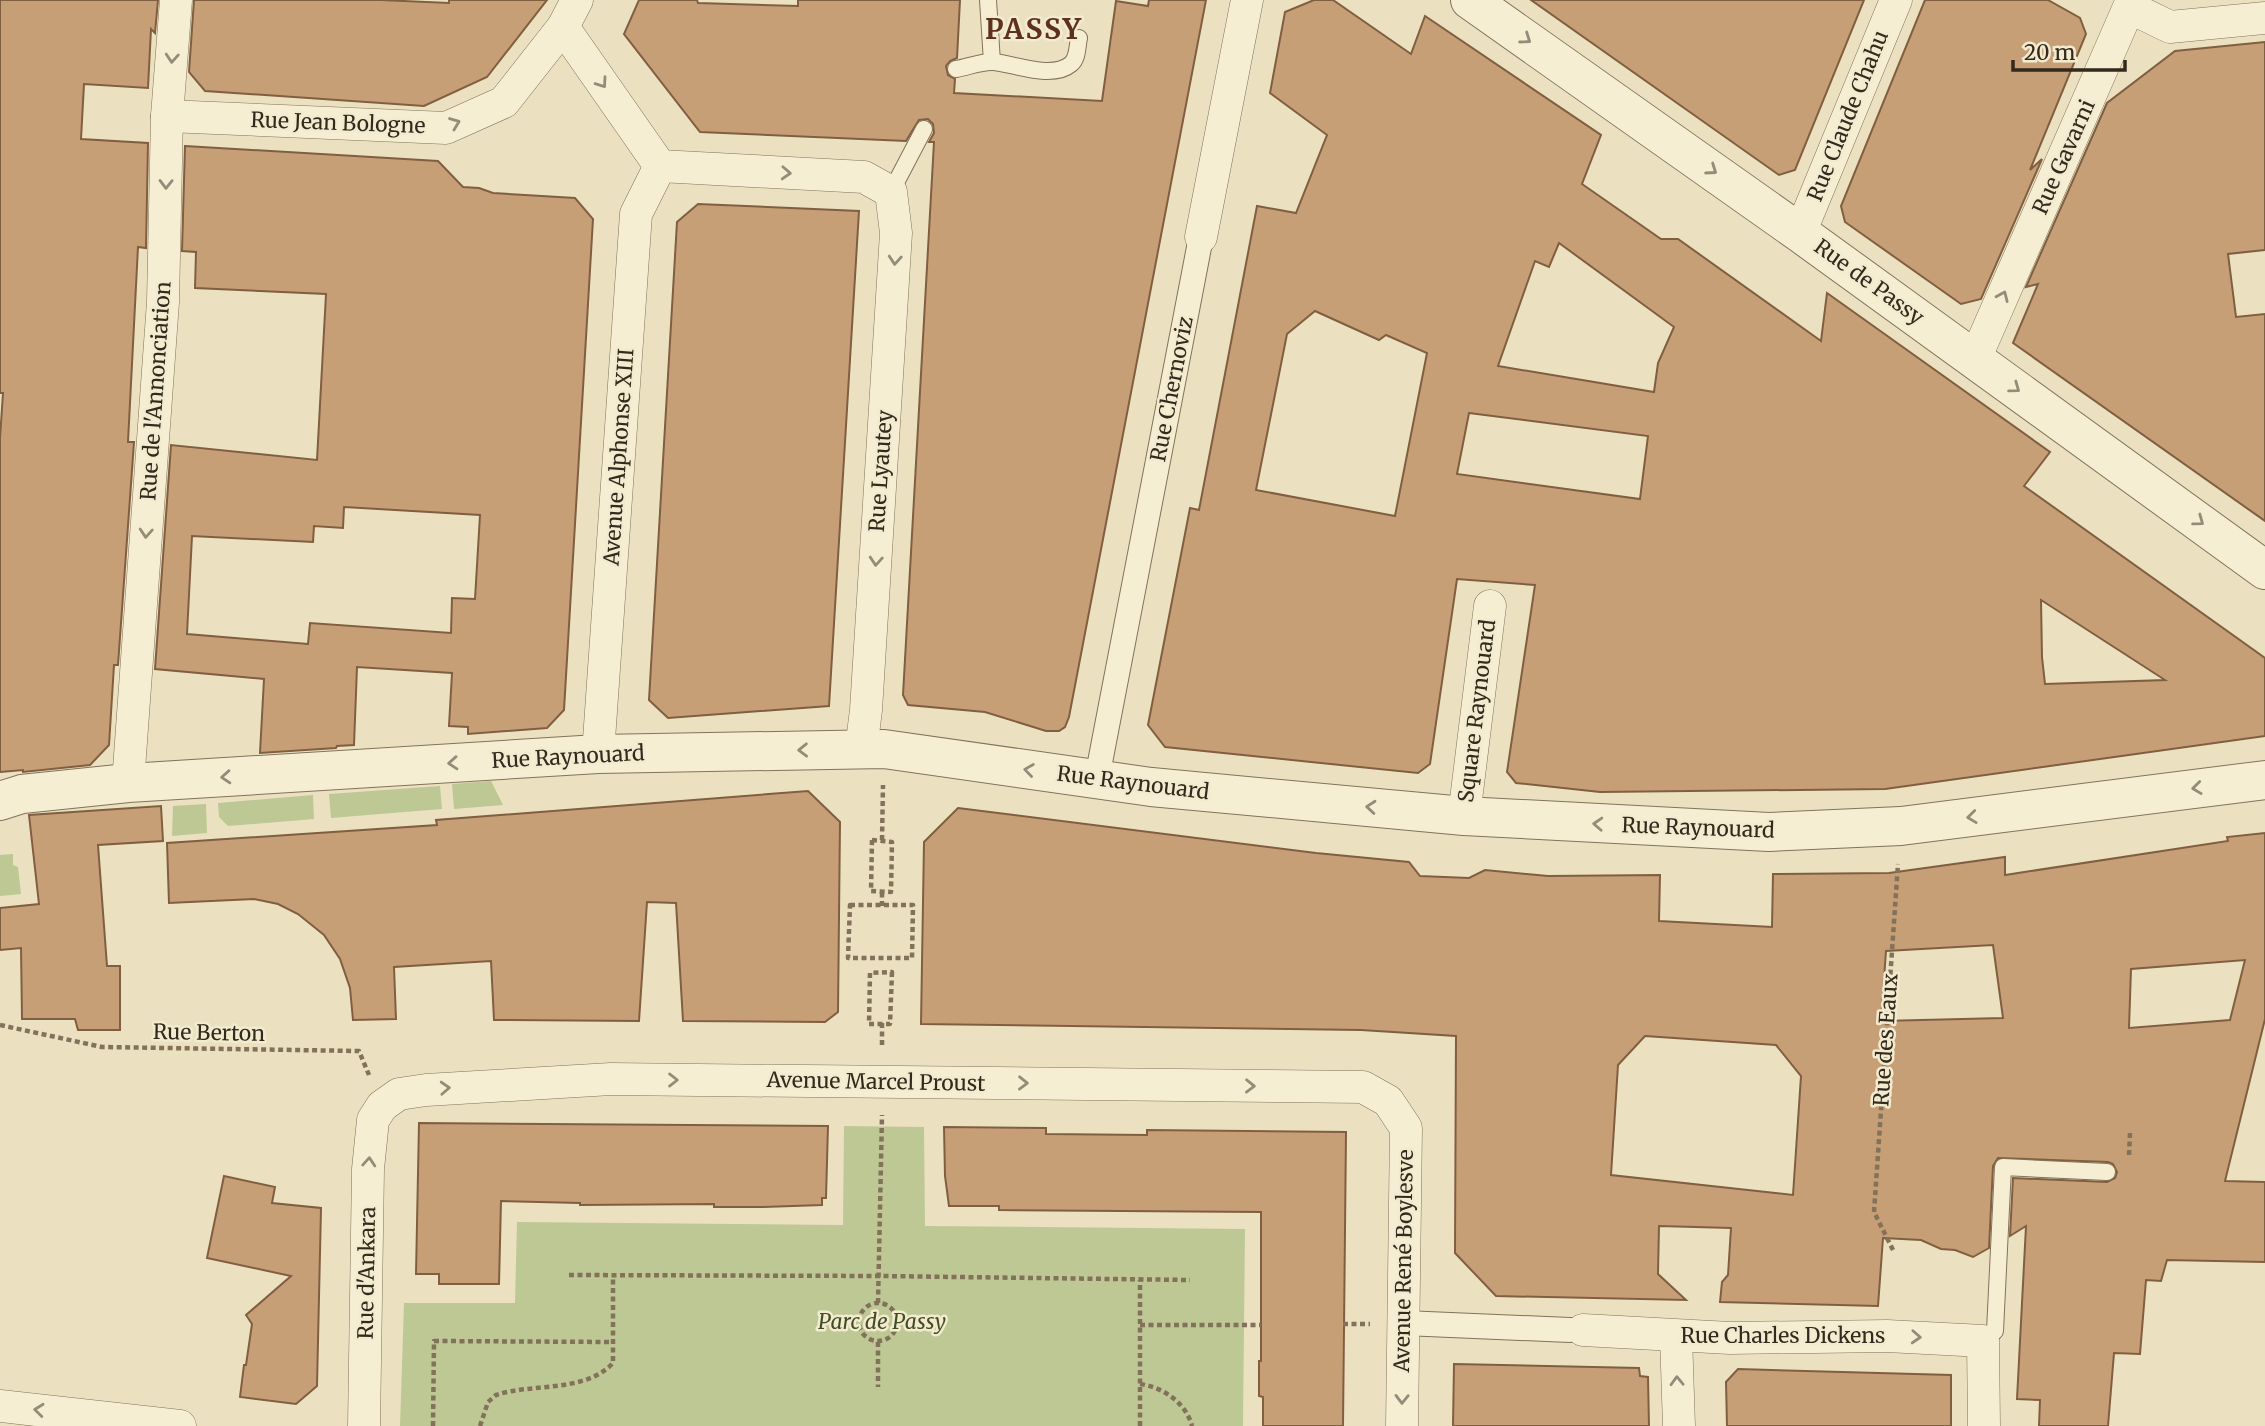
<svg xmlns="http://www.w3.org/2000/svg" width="2265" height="1426" font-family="Merriweather,serif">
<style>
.green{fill:#bec895}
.building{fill:#c79f77;stroke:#805f40;stroke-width:2;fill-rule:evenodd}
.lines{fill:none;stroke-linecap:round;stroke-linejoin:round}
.service-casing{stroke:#827259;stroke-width:18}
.pedestrian-casing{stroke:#827259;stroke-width:26}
.minor-casing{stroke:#827259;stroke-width:33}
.tertiary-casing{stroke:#827259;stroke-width:40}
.path{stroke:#827259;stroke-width:4.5;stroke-dasharray:5 3.5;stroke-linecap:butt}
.service{stroke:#f6eed2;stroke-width:16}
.pedestrian{stroke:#f6eed2;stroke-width:24}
.minor{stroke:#f6eed2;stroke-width:32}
.tertiary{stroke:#f6eed2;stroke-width:38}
.oneway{stroke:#948c78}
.labels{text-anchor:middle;stroke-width:5;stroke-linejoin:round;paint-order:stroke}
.street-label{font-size:21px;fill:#33291d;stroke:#f3ebcf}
.park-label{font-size:21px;font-style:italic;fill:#404e24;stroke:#f3ebcf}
.district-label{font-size:28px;font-weight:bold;letter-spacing:2px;fill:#5d301f;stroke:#f3ebcf}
</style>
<rect width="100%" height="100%" fill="#ebe1c0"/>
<g class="green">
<path d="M 491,781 L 503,805 L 454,809 L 452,784 Z"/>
<path d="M 440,786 L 442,809 L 331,818 L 329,794 Z"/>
<path d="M 313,795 L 314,819 L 228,826 L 219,817 L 218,803 Z"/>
<path d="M 206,804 L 207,833 L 172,836 L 173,806 Z"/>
<path d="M 13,854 L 13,865 L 18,867 L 21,894 L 0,896 L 0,855 Z"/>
<path d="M 844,1126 L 924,1127 L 925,1226 L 1245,1229 L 1243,1426 L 400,1426 L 404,1303 L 515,1303 L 517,1222 L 843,1225 Z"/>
</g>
<g class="building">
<path d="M 0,0 L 158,0 L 155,33 L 151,29 L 148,88 L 84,84 L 81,139 L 148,143 L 146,248 L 138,247 L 128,442 L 134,442 L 118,665 L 114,665 L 109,745 L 90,765 L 23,772 L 23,770 L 0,772 L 0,438 L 3,393 L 0,393 Z"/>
<path d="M 194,0 L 381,0 L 449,3 L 449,0 L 547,0 L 487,77 L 424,106 L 205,91 L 189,72 Z"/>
<path d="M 639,0 L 697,0 L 698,3 L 798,6 L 798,0 L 960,0 L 957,58 L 950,61 L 946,66 L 948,75 L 955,79 L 954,93 L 1102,101 L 1116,1 L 1148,6 L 1149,0 L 1206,0 L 1069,717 L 1065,727 L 1059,731 L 1046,731 L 985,712 L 908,705 L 903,695 L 934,142 L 929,142 L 934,133 L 933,124 L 928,119 L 919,120 L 906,141 L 700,132 L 624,34 Z"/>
<path d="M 1314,0 L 1333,0 L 1411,54 L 1425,16 L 1601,135 L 1582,184 L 1661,239 L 1678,239 L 1821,341 L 1827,293 L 2050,452 L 2024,486 L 2265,658 L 2265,736 L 1885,789 L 1600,792 L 1516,783 L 1507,772 L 1535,585 L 1457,579 L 1430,764 L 1418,773 L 1165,747 L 1148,725 L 1190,508 L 1199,510 L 1257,206 L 1296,213 L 1327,135 L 1270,93 L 1285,12 ZM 1559,243 L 1674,327 L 1658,363 L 1654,392 L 1498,366 L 1535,261 L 1549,267 ZM 1315,311 L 1379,340 L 1386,335 L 1427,353 L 1395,516 L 1256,490 L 1287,334 ZM 1469,413 L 1648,436 L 1640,499 L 1457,474 ZM 2041,600 L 2165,680 L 2045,684 L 2042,657 Z"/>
<path d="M 1531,0 L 1864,0 L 1795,170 L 1779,175 Z"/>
<path d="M 1925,0 L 2048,0 L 2080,18 L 2086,34 L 2030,170 L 2042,159 L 1981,299 L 1961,304 L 1845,222 L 1841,206 Z"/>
<path d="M 2265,42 L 2265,250 L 2228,254 L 2236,317 L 2265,314 L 2265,521 L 2013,343 L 2038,284 L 2026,287 L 2107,103 L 2175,51 Z"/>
<path d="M 185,146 L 438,161 L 463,187 L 479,188 L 493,193 L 575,198 L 593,219 L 564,710 L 547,728 L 468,734 L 468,727 L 449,726 L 452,673 L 357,667 L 354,745 L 337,746 L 336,748 L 260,753 L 264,679 L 155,669 L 171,445 L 317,460 L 326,294 L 195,288 L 196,252 L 182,251 ZM 344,507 L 480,515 L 475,599 L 452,598 L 451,633 L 310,623 L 308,644 L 187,634 L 192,536 L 313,542 L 314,526 L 343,528 Z"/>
<path d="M 698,204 L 859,211 L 829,706 L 668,718 L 649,700 L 677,222 Z"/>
<path d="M 808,791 L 840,822 L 838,1012 L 825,1022 L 683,1021 L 676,903 L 647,902 L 639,1021 L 494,1020 L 491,961 L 394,967 L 396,1019 L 353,1020 L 350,988 L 340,959 L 324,935 L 298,914 L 278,904 L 254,899 L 169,903 L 167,843 L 437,825 L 436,820 Z"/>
<path d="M 161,806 L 163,841 L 98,845 L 107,966 L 120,966 L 120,1030 L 78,1030 L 75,1019 L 22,1019 L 21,948 L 0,950 L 0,908 L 39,904 L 29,815 Z"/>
<path d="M 958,808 L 1316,853 L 1409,862 L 1420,876 L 1469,878 L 1485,870 L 1548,876 L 1660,875 L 1659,921 L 1772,927 L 1773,874 L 1889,873 L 2005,857 L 2005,875 L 2228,841 L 2227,837 L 2265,833 L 2265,1019 L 2225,1181 L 2265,1182 L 2265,1262 L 2167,1260 L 2161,1281 L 2146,1280 L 2140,1354 L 2114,1353 L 2108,1426 L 2039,1426 L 2040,1400 L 2017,1399 L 2026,1226 L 2010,1236 L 2013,1178 L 2107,1182 L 2115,1178 L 2117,1172 L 2113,1164 L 2108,1162 L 1998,1158 L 1993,1166 L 1989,1248 L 1973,1257 L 1955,1250 L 1941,1249 L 1921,1240 L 1883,1238 L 1878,1306 L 1720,1302 L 1722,1282 L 1728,1275 L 1731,1228 L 1659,1226 L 1658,1274 L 1686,1300 L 1496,1296 L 1455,1253 L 1456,1036 L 1361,1030 L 921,1024 L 924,842 ZM 1993,945 L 2003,1018 L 1881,1021 L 1886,951 ZM 2245,960 L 2230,1020 L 2129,1028 L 2131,969 ZM 1645,1036 L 1776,1045 L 1801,1076 L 1793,1195 L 1611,1175 L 1618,1065 Z"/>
<path d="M 419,1123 L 828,1126 L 826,1198 L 822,1198 L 822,1205 L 763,1207 L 714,1207 L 714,1204 L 580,1205 L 580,1203 L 501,1201 L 499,1284 L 439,1284 L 439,1274 L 416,1274 Z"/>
<path d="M 944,1127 L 1046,1128 L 1046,1134 L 1147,1135 L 1147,1130 L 1346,1132 L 1343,1426 L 1263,1426 L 1263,1397 L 1259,1396 L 1259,1361 L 1261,1361 L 1261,1212 L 999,1210 L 999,1206 L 949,1206 L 945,1176 Z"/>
<path d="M 224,1176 L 275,1187 L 272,1203 L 321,1208 L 317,1386 L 296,1404 L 240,1397 L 244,1365 L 246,1365 L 252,1324 L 246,1315 L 291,1276 L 207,1258 Z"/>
<path d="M 1454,1364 L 1639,1368 L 1640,1376 L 1648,1377 L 1649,1426 L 1453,1426 Z"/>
<path d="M 1738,1369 L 1951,1375 L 1951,1426 L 1727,1426 L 1726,1382 Z"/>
</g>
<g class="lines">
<g class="service-casing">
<g id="service">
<path d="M 988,0 L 992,62"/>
<path d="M 956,69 C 968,67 982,61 994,62 C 1015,64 1052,80 1071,64 C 1078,58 1077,47 1079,38"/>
<path d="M 891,192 L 924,129"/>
<path d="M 1983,1341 L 1995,1331 L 2003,1167 L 2107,1172"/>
</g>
</g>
<g class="pedestrian-casing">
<g id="pedestrian">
<path d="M 1097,778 L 1201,237"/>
<path d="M 1404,1323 L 1570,1330"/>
</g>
</g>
<g class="minor-casing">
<g id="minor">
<path d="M 563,27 L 660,166 L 864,177 L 891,192 L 896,233 L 866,710 L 861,750"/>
<path d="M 167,116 L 446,128 L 504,102 L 563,27 L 577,0"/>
<path d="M 1800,233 L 1896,0"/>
<path d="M 1201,237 L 1247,0"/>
<path d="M 1975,359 L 2129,7 L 2170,27 L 2265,18"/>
<path d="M 598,754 L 636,214 L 660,166"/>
<path d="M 128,783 L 163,302 L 167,116 L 176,0"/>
<path d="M 1464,816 L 1490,606"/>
<path d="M 1583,1330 L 1730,1338 L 1887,1336 L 1983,1341 L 1984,1426"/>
<path d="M 1676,1336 L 1679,1426"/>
<path d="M 0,1406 L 180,1426"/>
<path d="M 364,1426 L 368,1169 L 373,1120 L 382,1106 L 399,1094 L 426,1090 L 611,1079 L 1363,1087 L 1388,1101 L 1406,1128 L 1402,1426"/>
</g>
</g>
<g class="tertiary-casing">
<g id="tertiary">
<path d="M 1470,0 L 1800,233 L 2265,570"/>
<path d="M 0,801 L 22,794 L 128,783 L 598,754 L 884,749 L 1151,787 L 1464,816 L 1769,832 L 1901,826 L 2265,780"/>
</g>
</g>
<g class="path">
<path d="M 872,840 L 892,842 L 891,892 L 871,891 Z"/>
<path d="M 882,840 L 883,785"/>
<path d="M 850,905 L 913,905 L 912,958 L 848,958 Z"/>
<path d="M 882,906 L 882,892"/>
<path d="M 892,972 L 890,1024 L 869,1024 L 870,973 Z"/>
<path d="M 882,1023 L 882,1047"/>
<path d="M 0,1025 L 102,1047 L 359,1051 L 369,1075"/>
<path d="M 2129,1155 L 2130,1133"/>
<path d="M 1893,1250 L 1874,1212 L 1898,864"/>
<path d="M 569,1275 L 880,1276 L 1190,1280"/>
<path d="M 878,1303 L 882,1115"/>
<circle cx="878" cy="1322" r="19"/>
<path d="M 1343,1324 L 1370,1324"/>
<path d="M 1140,1325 L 1261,1325"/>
<path d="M 878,1342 L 878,1387"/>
<path d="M 1140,1384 C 1163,1387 1186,1403 1192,1426"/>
<path d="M 433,1426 L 434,1341 L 612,1342"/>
<path d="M 480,1426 L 488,1402 L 496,1395 C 532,1383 585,1393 613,1363 L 613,1276"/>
<path d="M 1140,1426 L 1140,1280"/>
</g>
<use href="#service" class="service"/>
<use href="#pedestrian" class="pedestrian"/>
<use href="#minor" class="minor"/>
<use href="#tertiary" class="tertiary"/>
</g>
<defs><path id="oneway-chevron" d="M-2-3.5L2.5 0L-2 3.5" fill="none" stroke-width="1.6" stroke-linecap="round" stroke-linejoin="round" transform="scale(1.75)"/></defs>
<g class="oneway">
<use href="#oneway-chevron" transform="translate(1526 39) rotate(35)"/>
<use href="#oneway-chevron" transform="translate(172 58) rotate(94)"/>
<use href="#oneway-chevron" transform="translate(602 83) rotate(55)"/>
<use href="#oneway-chevron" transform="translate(455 123) rotate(-21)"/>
<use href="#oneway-chevron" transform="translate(1712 170) rotate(35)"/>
<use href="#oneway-chevron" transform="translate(786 173) rotate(3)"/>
<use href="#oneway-chevron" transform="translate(166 184) rotate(91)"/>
<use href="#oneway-chevron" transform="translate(895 260) rotate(94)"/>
<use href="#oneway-chevron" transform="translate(2003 296) rotate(-66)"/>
<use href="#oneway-chevron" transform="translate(2015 388) rotate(36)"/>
<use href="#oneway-chevron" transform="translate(2199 521) rotate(36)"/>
<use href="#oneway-chevron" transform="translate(146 533) rotate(94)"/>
<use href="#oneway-chevron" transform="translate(876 561) rotate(94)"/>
<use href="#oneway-chevron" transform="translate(803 750) rotate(179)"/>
<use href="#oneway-chevron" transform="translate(453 763) rotate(176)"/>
<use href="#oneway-chevron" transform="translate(1029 770) rotate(-172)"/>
<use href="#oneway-chevron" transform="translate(226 777) rotate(176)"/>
<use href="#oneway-chevron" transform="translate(2197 788) rotate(173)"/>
<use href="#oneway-chevron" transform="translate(1371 807) rotate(-175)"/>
<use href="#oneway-chevron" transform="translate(1972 817) rotate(173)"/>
<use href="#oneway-chevron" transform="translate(1598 824) rotate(-177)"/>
<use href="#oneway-chevron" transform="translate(673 1080)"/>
<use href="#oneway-chevron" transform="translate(1023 1083) rotate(1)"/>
<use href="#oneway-chevron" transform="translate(1250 1086) rotate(1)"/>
<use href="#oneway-chevron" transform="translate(445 1088) rotate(-3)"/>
<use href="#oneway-chevron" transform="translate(369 1162) rotate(-86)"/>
<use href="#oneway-chevron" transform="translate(1916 1337) rotate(3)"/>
<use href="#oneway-chevron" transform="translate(1677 1381) rotate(-92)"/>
<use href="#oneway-chevron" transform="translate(1402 1399) rotate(91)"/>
<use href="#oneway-chevron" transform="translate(39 1410) rotate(-174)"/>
</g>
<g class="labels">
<g class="street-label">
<text transform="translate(1848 116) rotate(-68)" y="7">Rue Claude Chahu</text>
<text transform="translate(338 123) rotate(2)" y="7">Rue Jean Bologne</text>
<text transform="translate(2064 157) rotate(-66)" y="7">Rue Gavarni</text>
<text transform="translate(1869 282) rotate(36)" y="7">Rue de Passy</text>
<text transform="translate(1172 389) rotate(-79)" y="7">Rue Chernoviz</text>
<text transform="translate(156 391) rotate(-86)" y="7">Rue de l'Annonciation</text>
<text transform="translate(619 457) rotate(-86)" y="7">Avenue Alphonse XIII</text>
<text transform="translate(881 471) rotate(-86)" y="7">Rue Lyautey</text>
<text transform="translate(1477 711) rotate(-83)" y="7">Square Raynouard</text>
<text transform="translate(568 757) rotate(-3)" y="7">Rue Raynouard</text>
<text transform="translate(1133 783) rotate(7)" y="7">Rue Raynouard</text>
<text transform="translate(1698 828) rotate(2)" y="7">Rue Raynouard</text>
<text transform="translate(209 1033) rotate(1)" y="7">Rue Berton</text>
<text transform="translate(1886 1040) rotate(-86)" y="7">Rue des Eaux</text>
<text transform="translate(876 1082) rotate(1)" y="7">Avenue Marcel Proust</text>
<text transform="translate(1404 1261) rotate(-89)" y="7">Avenue René Boylesve</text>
<text transform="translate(367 1273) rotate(-89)" y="7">Rue d'Ankara</text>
<text x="1783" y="1343">Rue Charles Dickens</text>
</g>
<g class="park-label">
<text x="882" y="1329">Parc de Passy</text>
</g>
<g class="district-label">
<text x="1034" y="39">PASSY</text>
</g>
</g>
<path d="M2013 60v10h112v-10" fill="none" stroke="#33291d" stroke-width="3.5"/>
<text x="2024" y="60" font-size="21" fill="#33291d" stroke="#f3ebcf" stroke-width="5" paint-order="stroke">20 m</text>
</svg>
